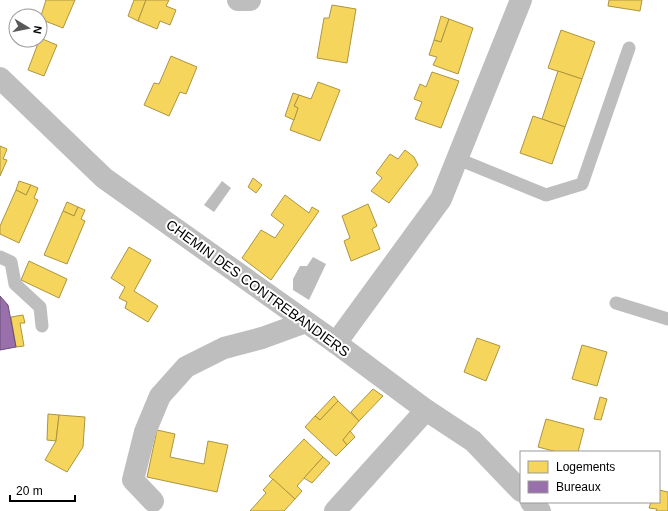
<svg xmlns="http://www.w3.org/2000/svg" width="668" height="511" font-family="Helvetica,sans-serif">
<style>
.water{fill:#bcbcbc}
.homes{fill:#f6d55c;stroke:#ac9540}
.offices{fill:#9970ab;stroke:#6b4e78}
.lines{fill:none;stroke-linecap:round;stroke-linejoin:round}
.service{stroke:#bebebe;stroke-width:13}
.minor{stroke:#bebebe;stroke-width:22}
.labels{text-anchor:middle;stroke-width:4;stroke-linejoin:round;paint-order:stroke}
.street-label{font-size:14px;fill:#000;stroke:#fff}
</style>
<rect width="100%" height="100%" fill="#fff"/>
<g class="water">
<path d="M 222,181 L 231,188 L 214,212 L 204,205 Z"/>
<path d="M 313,257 L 326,264 L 309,300 L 293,290 L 293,279 L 300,266 L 307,266 Z"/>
</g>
<g class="homes">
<path d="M 46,0 L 75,0 L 63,28 L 40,19 Z"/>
<path d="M 134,0 L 146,0 L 138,21 L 128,16 Z"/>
<path d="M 146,0 L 169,0 L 166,6 L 176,10 L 170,25 L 160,21 L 157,29 L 138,21 Z"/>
<path d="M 609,0 L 642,0 L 640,11 L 608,6 Z"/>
<path d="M 332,5 L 356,9 L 347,63 L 317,58 L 324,18 L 329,18 Z"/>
<path d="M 441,16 L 449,19 L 441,42 L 434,40 Z"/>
<path d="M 449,19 L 473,28 L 458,74 L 433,65 L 437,57 L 429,55 L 434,40 L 441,42 Z"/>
<path d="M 561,30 L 595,42 L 582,79 L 548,68 Z"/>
<path d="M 40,38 L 57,45 L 44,76 L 28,70 Z"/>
<path d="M 171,56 L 197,67 L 186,94 L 180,92 L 169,116 L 144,105 L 154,83 L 159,84 Z"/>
<path d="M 558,71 L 582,79 L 565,127 L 542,119 Z"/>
<path d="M 432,72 L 459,81 L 441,128 L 415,119 L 422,102 L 414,99 L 420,84 L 426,87 Z"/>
<path d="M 318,82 L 340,90 L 320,141 L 290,130 L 298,108 L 294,106 L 299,95 L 311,99 Z"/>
<path d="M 293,93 L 299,95 L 294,106 L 298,108 L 294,120 L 285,116 Z"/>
<path d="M 533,116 L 565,127 L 552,164 L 520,153 Z"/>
<path d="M 0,146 L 7,149 L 3,159 L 7,160 L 0,176 Z"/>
<path d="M 405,150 L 414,157 L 418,165 L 389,203 L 371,191 L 382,178 L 376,173 L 390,154 L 398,159 Z"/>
<path d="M 253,178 L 262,185 L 256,193 L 248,187 Z"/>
<path d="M 19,181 L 31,185 L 26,195 L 16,190 Z"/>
<path d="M 31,185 L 38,188 L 34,198 L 38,200 L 19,243 L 0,234 L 0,226 L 16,190 L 26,195 Z"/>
<path d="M 285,195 L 309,213 L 312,207 L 319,211 L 271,280 L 242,258 L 261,230 L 275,238 L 284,225 L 271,215 Z"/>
<path d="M 67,202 L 78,207 L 74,216 L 63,211 Z"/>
<path d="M 368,204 L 377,226 L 372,229 L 380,249 L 351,261 L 344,241 L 350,238 L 342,216 Z"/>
<path d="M 78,207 L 85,210 L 81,219 L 85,221 L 67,264 L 44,255 L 63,211 L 74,216 Z"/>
<path d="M 129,247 L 151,260 L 134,291 L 158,306 L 148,322 L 125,308 L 127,302 L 119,298 L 125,287 L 111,278 Z"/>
<path d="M 29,261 L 67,279 L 59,298 L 21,280 Z"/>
<path d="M 23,315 L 25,323 L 20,323 L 24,346 L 16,347 L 11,317 Z"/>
<path d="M 477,338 L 500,346 L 486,381 L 464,372 Z"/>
<path d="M 582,345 L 607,352 L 597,386 L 572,379 Z"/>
<path d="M 373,389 L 383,396 L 359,421 L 351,412 Z"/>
<path d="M 334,396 L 338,401 L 320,420 L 315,416 Z"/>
<path d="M 600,397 L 607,399 L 601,420 L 594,419 Z"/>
<path d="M 338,401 L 359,421 L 343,440 L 347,445 L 336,456 L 305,427 L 315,416 L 320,420 Z"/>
<path d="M 48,414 L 59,415 L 56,441 L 47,440 Z"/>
<path d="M 59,415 L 85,417 L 83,447 L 67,472 L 45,460 L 56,441 Z"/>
<path d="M 546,419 L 584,429 L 578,452 L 557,452 L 538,447 Z"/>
<path d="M 157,430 L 175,434 L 170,457 L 204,464 L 208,441 L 228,445 L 217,492 L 147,477 Z"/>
<path d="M 350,431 L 355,437 L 347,445 L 343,440 Z"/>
<path d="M 304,439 L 323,457 L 297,486 L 302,491 L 295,499 L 269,476 Z"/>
<path d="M 323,457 L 330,463 L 312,483 L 304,478 Z"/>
<path d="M 273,479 L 295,499 L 284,511 L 250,511 L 266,493 L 263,490 Z"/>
<path d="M 659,490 L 668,492 L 668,511 L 656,511 L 657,509 L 649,508 L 651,502 L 659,502 Z"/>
</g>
<path class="offices" d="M 0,296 L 8,305 L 16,347 L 0,350 Z"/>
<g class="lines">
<g class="service">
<path d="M 458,159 L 546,195 L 582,184 L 629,48"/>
<path d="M 0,257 L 11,262 L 15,284 L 40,307 L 42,326"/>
<path d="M 616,303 L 668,319"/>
</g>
<g class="minor">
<path d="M 238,0 L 250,0"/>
<path d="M 0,78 L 104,178 L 336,343 L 426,410 L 473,441 L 521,491"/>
<path d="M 336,343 L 441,199 L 521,0"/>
<path d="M 153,501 L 133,480 L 145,432 L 160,396 L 186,367 L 224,348 L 262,338 L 306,322"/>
<path d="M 531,502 L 540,511"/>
<path d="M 335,511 L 426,410"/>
</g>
</g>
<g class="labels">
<g class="street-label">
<text transform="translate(258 288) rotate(36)" y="5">CHEMIN DES CONTREBANDIERS</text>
</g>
</g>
<rect x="520" y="451" width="140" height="52" fill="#ffffff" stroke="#999999"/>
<rect x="528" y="461" width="20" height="12" fill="#f6d55c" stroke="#999999"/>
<text x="556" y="471" font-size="12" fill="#000000">Logements</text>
<rect x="528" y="481" width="20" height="12" fill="#9970ab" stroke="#999999"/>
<text x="556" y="491" font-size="12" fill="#000000">Bureaux</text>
<g transform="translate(28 28) rotate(100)"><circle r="19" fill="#ffffff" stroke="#999999"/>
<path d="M0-3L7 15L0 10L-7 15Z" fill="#595959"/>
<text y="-6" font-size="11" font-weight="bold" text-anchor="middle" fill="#000000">N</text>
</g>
<path d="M10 495v6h65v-6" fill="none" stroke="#000000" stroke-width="2"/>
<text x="16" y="495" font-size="12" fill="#000000" stroke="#ffffff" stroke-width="3" paint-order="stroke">20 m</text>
</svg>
